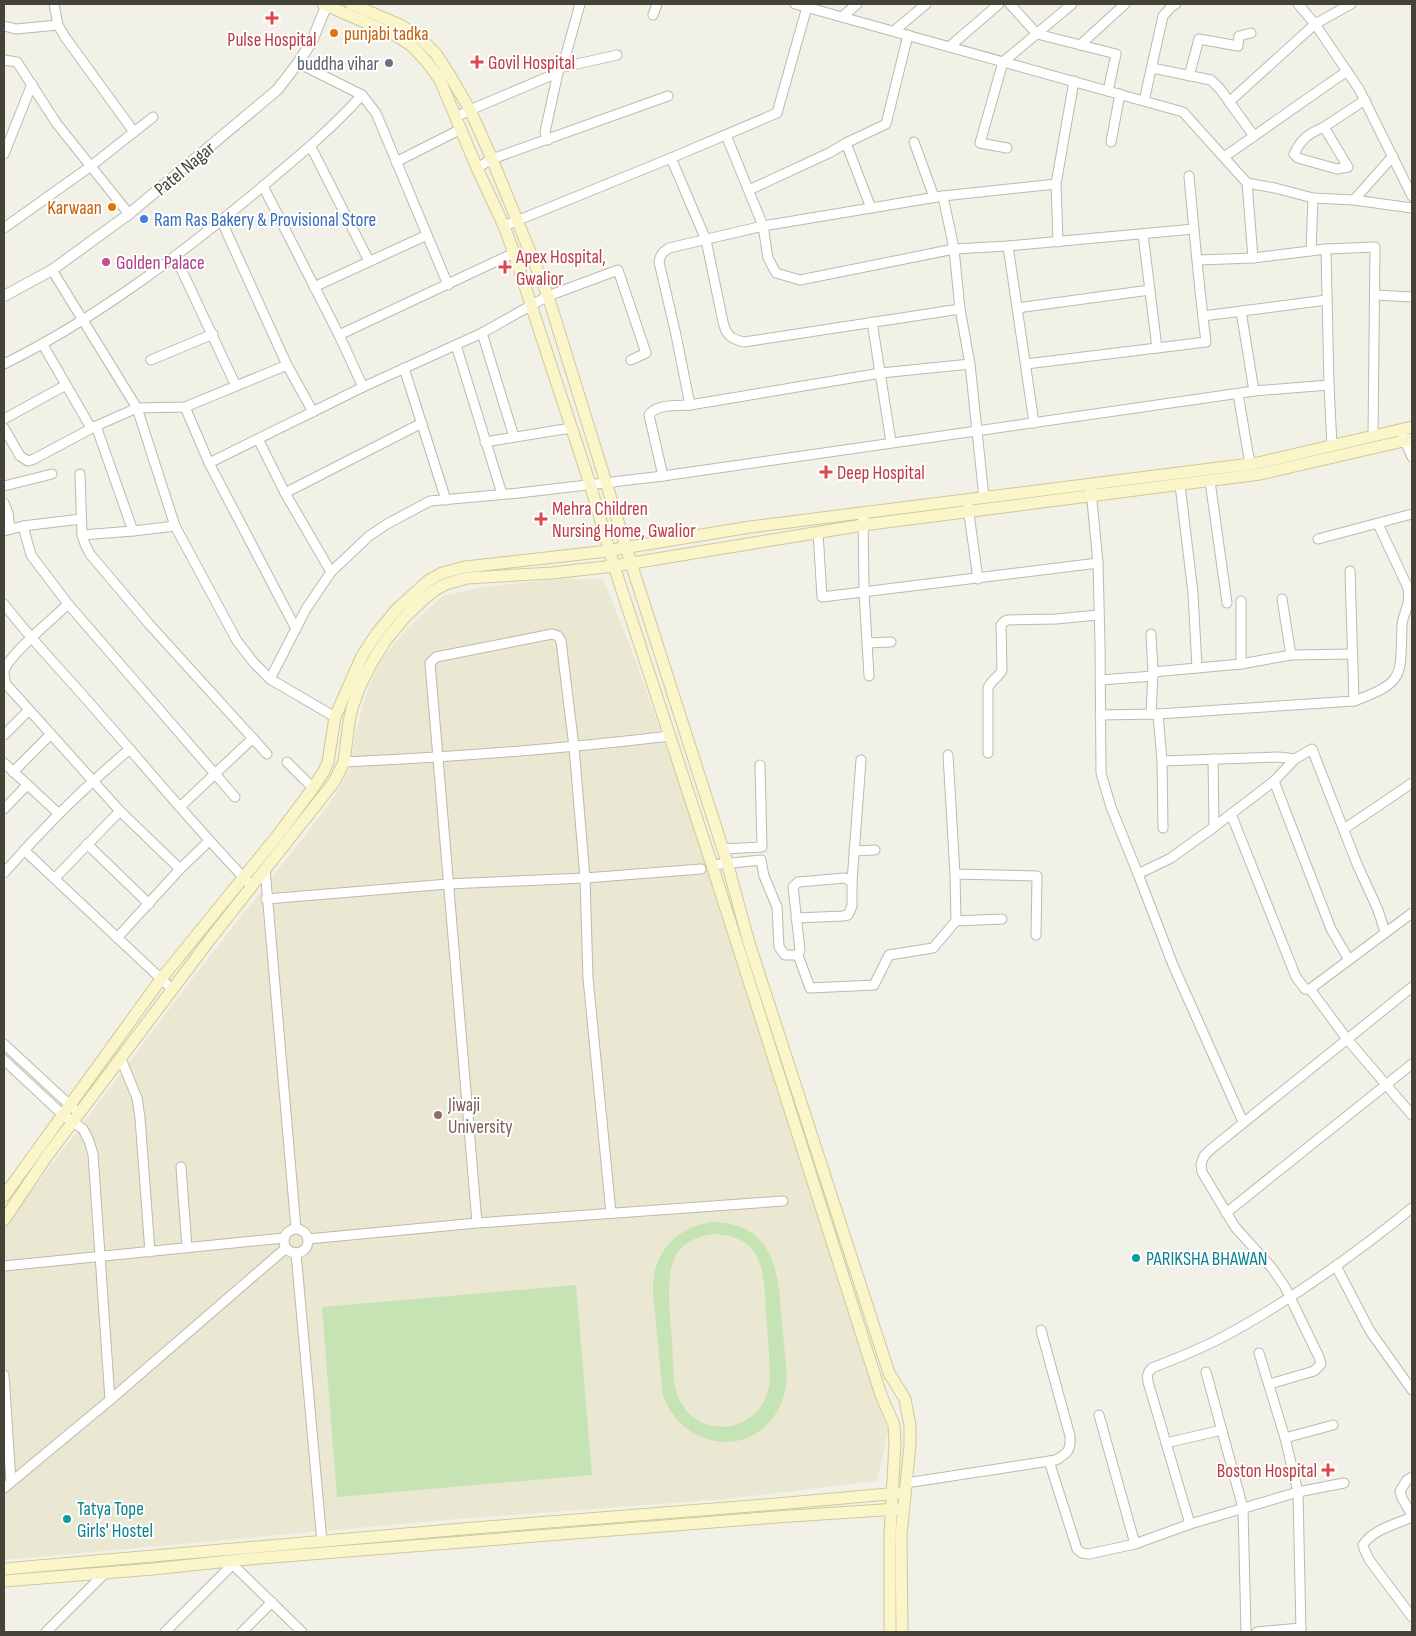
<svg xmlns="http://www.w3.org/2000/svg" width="1416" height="1636" font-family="'Sofia Sans Condensed',sans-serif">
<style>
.education{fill:#eae7d3}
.green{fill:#c6e3b4;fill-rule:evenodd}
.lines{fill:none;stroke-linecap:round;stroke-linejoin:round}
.minor-casing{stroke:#bdbaab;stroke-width:11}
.tertiary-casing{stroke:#bdbaab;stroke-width:12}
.secondary-casing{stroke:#cfc99a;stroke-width:13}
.minor{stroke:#fff;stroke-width:9}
.tertiary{stroke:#fff;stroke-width:10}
.secondary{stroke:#faf6ca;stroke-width:11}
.health-dot{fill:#e0444e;stroke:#fff;stroke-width:2}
.food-dot{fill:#e8710a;stroke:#fff;stroke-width:2}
.worship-dot{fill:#6b7280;stroke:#fff;stroke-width:2}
.shop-dot{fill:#3f7fe0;stroke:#fff;stroke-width:2}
.hotel-dot{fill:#d1479c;stroke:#fff;stroke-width:2}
.education-dot{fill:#8d6e63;stroke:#fff;stroke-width:2}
.culture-dot{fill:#0f9aa8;stroke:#fff;stroke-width:2}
.labels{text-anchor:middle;stroke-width:4;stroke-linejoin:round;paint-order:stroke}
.food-label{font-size:19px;fill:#c56008;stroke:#fff;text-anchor:start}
.health-label{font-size:19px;fill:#be3a42;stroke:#fff;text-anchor:start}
.worship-label{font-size:19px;fill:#5b616d;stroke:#fff;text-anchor:end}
.street-label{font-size:19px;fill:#454237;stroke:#fff}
.shop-label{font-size:19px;fill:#366cbe;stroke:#fff;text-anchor:start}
.hotel-label{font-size:19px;fill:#b23c85;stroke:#fff;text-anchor:start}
.education-label{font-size:19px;fill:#785e54;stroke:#fff;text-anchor:start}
.culture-label{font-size:19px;fill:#0d838f;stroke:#fff;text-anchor:start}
</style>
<rect width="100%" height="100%" fill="#f2f1e8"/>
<path class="education" d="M 560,579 L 603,579 L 633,654 L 673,766 L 758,1019 L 816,1212 L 888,1431 L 877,1481 L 726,1499 L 457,1519 L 4,1560 L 4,1227 L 206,961 L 311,828 L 339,790 L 350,766 L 355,735 L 365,698 L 380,661 L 408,628 L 443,596 L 484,587 Z"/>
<g class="green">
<path d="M 712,1222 C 782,1223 778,1284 783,1335 C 785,1358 791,1384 780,1406 C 754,1460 683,1450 663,1396 L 653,1293 C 651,1255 675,1227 712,1222 ZM 714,1234 C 765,1236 764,1274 766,1313 C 768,1334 769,1355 770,1376 C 768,1441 681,1445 674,1380 C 673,1359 672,1339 670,1318 C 668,1279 664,1240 714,1234 Z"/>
<path d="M 576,1285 L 592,1475 L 337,1497 L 322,1307 Z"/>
</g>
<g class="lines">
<g class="minor-casing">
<g id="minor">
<path d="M 54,4 L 58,25 L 65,37 L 134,132"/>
<path d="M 795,4 L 1183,112 L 1247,183 L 1275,188 L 1313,198 L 1354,200 L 1412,208"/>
<path d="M 1010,4 L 1037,34 L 1116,54 L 1108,91"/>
<path d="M 1298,4 L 1315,24 L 1359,89 L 1412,196"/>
<path d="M 653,15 L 657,4"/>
<path d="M 842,17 L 857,4"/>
<path d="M 4,26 L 16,29 L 58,25"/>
<path d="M 894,31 L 926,4"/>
<path d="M 1080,45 L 1125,4"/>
<path d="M 949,47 L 999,4"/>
<path d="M 4,60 L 17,62 L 57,124 L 129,214"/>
<path d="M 1152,68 L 1211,80 L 1220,89 L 1254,136"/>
<path d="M 1189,76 L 1199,39 L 1238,46 L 1239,36 L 1251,33"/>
<path d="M 362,95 L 376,113 L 448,285"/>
<path d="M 1144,101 L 1163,16 L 1171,7 L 1176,4"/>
<path d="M 1229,102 L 1315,24 L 1351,4"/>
<path d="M 456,117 L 470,110 L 550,76 L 559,68 L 565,58 L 580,4"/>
<path d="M 1324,127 C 1308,134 1302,138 1294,154 L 1298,158 L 1337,169 L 1348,167 L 1324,127 L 1365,100"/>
<path d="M 726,135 L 763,226 L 768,258 L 776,273 L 800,280 L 954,249 L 1008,246 L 1194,229"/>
<path d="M 548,140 L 545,132 L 559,68 L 617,55"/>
<path d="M 914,142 L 934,197"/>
<path d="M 1111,142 L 1120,94"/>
<path d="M 846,143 L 886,124 L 908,35"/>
<path d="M 311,147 L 369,261"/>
<path d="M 1007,148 L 980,143 L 1003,62 L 1072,4"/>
<path d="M 4,154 L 32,84"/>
<path d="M 1224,157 L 1347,71"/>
<path d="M 671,158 L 706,240 L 723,322 C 726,335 731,339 744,342 L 960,309"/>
<path d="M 396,162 L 461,129"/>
<path d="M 477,168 L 492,159 L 668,96"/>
<path d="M 1247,183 L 1253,258"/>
<path d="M 1056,184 L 1058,242"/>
<path d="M 263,186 L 339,335 L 363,387"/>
<path d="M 749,190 L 829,153 L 846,143 L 871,208"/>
<path d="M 943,196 L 1056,184 L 1074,81"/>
<path d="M 1354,200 L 1393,156"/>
<path d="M 221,220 L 287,365"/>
<path d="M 504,226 L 671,158 L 777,113 L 807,7"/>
<path d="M 4,228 L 91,166 L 153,117"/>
<path d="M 1143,234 L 1157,348"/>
<path d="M 1008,246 L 1034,423"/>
<path d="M 1326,249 L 1329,385 L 1332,446"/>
<path d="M 1311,251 L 1313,198"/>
<path d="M 175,256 L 236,386"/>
<path d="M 1198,260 L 1253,258 L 1326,249 L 1375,247 L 1373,436"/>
<path d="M 52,270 L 137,408 L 175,526 L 237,641 L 254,663 L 270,679 L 335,717"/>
<path d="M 314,287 L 427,235"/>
<path d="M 1375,295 L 1412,297"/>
<path d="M 1017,308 L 1150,290"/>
<path d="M 1241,311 L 1254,391"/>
<path d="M 1203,316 L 1327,300"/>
<path d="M 872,322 L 891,442"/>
<path d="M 482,333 L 514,437"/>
<path d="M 339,335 L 514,253"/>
<path d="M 43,345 L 91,428"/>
<path d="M 456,345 L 502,494"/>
<path d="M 151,360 L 213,334"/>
<path d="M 4,364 C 93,320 173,260 250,197 C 289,164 328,133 362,95 L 298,63"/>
<path d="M 1026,364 L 1206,342 C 1199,287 1194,232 1189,176"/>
<path d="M 404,368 L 446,500"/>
<path d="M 1238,394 L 1250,464"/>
<path d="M 690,405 L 676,335 L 659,262 C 660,255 663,252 669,248 L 763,226 L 943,196 L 954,249 L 960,309 L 970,364 L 984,498"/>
<path d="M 185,407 L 209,463 L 296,629"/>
<path d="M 4,419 L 66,385"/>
<path d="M 96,426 L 133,531"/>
<path d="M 4,428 L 20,456 L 28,461 L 34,459 L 96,426 L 137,408 L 185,407 L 287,365 L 313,412"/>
<path d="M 1403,436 L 1412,457"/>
<path d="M 258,439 L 285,493 L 331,572"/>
<path d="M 485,442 L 571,428"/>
<path d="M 209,463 L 363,387 L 482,333 L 548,296 L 618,270 L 646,353 L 631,360"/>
<path d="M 80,474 L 82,535 L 85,544 L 90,554 L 149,624 L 267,754"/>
<path d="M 663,476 L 649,415 C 656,404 677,406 690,405 L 881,373 L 970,364"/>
<path d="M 1210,481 L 1227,603"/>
<path d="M 1180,485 L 1193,593 L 1197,668"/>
<path d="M 4,486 L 52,474"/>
<path d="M 1091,490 L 1098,563 L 1100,643 L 1101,773 L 1111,807 L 1138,874 L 1171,858 L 1214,827 L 1274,781 L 1295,759 L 1312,749 L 1357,864 L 1378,910 L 1385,932"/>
<path d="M 285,493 L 422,423"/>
<path d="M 4,503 L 8,513 L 10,529"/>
<path d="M 968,507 L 978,579"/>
<path d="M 863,513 L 864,592 L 869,676"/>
<path d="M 23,526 L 31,555 L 68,604 L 235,797"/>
<path d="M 4,531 L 23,526 L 81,519"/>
<path d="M 818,532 L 822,597 L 1098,563"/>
<path d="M 82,535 L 133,531 L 175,526"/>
<path d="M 1318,539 L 1412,514"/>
<path d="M 1282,599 L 1291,655"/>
<path d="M 1241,601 L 1241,664"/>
<path d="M 4,604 C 32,641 64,673 94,708 C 145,766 194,826 248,882"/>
<path d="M 68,604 C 55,617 8,655 4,671 C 4,675 5,679 5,683 L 120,811 L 180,869"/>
<path d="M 1151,634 L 1153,672 L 1151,714"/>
<path d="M 867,643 L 891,642"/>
<path d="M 1153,672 L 1241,664 L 1291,655 L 1352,654"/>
<path d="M 270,679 L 306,609 L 331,572 L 369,536 L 387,524 L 430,501 L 519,493 L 663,476 L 1254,391 L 1329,385"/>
<path d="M 1100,680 L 1153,676"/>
<path d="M 1354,701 C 1406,682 1400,676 1402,626 C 1402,619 1405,614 1407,607 C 1409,601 1409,595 1408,588 L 1378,524"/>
<path d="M 1158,714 L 1354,701 L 1350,571"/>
<path d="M 1100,715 L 1158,714 L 1162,761 L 1163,828"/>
<path d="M 4,735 L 29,710"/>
<path d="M 988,753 L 988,688 C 991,680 999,677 1002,670 L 1001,625 L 1005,621 L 1008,620 L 1056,619 L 1098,615"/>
<path d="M 948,755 L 955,874 L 956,921 L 1002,919"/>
<path d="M 1213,759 L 1214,827"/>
<path d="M 1162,761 L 1279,757 L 1295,759"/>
<path d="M 287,762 L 313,788"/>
<path d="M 344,762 C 453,757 562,749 670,736"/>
<path d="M 4,763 L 59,814"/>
<path d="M 13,772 L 51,734"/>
<path d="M 1274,781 L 1331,929 L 1349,960"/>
<path d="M 180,807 L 253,738"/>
<path d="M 4,809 L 27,785"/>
<path d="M 1231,814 L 1296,977 L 1305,989 L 1310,989 L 1412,913"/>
<path d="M 1344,829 L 1412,783"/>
<path d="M 87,844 L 149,904"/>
<path d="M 723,849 L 762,847 L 760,765"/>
<path d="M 24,850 L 173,990"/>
<path d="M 854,851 L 875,850"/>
<path d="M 712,865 L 761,860 L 764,876 L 777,907 L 779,947 L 785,955 L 798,955 L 800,950 L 793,887 L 798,882 L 845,878 L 852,882"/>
<path d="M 265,869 L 296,1229"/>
<path d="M 4,873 C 43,828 84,787 130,749"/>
<path d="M 955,874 L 1037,876 L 1036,935"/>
<path d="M 1138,874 L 1173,965 L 1243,1122"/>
<path d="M 55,878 L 120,811"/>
<path d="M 266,899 L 448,884 L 585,878 L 701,869"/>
<path d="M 796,918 L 843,916 L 848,915 L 852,906 L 852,882 L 861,760"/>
<path d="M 117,938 L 180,869 L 209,841"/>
<path d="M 798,955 L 810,988 L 874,985 L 889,955 L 933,948 L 956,921"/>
<path d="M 1310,989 L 1347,1039 L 1412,1115"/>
<path d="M 4,1044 L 73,1108"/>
<path d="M 121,1059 L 137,1098 L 140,1118 L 150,1252"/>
<path d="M 4,1060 L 63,1115 L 83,1129 L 89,1141 L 93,1154 L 110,1400"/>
<path d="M 181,1167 L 187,1248"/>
<path d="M 1226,1213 L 1412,1064"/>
<path d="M 477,1223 L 430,663 L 436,657 L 552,634 L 558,636 L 561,641 L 574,747 L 585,878 L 588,978 L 611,1213"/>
<circle cx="296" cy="1241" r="12"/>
<path d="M 308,1239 L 477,1223 L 783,1201"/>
<path d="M 296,1253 L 322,1542"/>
<path d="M 4,1266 L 284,1238"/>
<path d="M 1336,1266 L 1370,1331 L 1412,1390"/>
<path d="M 1259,1353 L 1285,1438 L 1298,1492 L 1301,1632"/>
<path d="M 1206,1372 L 1243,1508 L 1246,1632"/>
<path d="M 4,1375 L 11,1482"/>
<path d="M 1270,1384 L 1314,1371 L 1321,1364 L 1319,1357 L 1285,1287 L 1272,1268 L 1235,1227 L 1202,1172 L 1201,1164 L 1204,1156 L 1211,1149 L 1412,987"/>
<path d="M 1285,1438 L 1333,1425"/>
<path d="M 1166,1443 L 1222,1430"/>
<path d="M 1049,1461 L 1077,1549 L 1082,1553 L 1089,1554 L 1135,1544 L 1099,1415"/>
<path d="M 1412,1477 L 1407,1480 L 1400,1491 L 1402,1498 L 1412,1515"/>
<path d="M 906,1483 L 1056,1460 C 1068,1453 1071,1450 1070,1436 L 1041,1330"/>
<path d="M 4,1488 L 110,1400 L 286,1248"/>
<path d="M 1412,1517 C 1396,1524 1372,1530 1363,1545 L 1365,1551 L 1370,1561 L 1412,1617"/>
<path d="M 1190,1524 L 1298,1492 L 1344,1483"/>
<path d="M 1135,1544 L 1190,1524 L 1148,1382 C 1147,1376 1147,1373 1152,1368 C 1175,1359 1198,1350 1219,1339 C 1288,1303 1351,1257 1412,1208"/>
<path d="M 228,1560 L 302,1632"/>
<path d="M 46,1632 L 105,1573"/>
<path d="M 165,1632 L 232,1565"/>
<path d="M 242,1632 L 272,1602"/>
<path d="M 1257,1632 L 1301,1628"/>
</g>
</g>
<g class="tertiary-casing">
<path id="tertiary" d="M 4,296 L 52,270 L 129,214 L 277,90 L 298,63 L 312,41 L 327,4"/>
</g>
<g class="secondary-casing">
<g id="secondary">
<path d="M 323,4 L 395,35 L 412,46 L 427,62 L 440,80 L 477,168 L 504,226 L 514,253 L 590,484 L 614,566 L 712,865 L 881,1395 L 894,1425 L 895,1443 L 890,1535 L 890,1632"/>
<path d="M 351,4 L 400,25 L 419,37 L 436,54 L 449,74 L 470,110 L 492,159 L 548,296 L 631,563 L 727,862 L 749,943 L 889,1373 L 905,1399 L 910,1426 L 910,1445 L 901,1535 L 902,1632"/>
<path d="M 4,1196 L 161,979 L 278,835 L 313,788 L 324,771 L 328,762 L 335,717 L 362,656 L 377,633 L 397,609 L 428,581 L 442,573 L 465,567 L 599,552 L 750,527 L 1258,463 L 1412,427"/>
<path d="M 4,1220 L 47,1156 L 211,938 L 334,782 L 344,762 L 349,722 L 352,708 L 360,686 L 372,662 L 386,640 L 405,617 L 424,599 L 435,590 L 446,584 L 467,578 L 552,573 L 614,566 L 863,525 L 1260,474 L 1412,439"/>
<path d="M 4,1569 L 474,1528 L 777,1504 L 899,1493"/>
<path d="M 4,1581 L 153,1569 L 248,1559 L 776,1517 L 897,1509"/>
</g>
</g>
<use href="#minor" class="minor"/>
<use href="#tertiary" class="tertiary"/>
<use href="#secondary" class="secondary"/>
</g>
<g class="health-dot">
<path d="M269.5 10.5h5v5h5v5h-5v5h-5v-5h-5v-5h5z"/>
<path d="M474.5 54.5h5v5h5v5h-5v5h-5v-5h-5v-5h5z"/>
<path d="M502.5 259.5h5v5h5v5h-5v5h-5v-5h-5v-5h5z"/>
<path d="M823.5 464.5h5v5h5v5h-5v5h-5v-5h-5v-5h5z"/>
<path d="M538.5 511.5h5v5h5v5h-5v5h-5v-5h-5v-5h5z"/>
<path d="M1325.5 1462.5h5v5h5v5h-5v5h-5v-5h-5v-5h5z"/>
</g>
<g class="food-dot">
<circle cx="334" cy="33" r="5"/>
<circle cx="112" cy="207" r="5"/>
</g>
<circle class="worship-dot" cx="389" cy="63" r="5"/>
<circle class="shop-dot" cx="144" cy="219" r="5"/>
<circle class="hotel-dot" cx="106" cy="262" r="5"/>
<circle class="education-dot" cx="438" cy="1115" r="5"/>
<g class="culture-dot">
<circle cx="1136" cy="1258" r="5"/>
<circle cx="67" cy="1519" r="5"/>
</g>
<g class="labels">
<g class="food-label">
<text x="344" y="40">punjabi tadka</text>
<text x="102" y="214" text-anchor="end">Karwaan</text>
</g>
<g class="health-label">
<text x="272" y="46" text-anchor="middle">Pulse Hospital</text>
<text x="488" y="69">Govil Hospital</text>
<text x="516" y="263">Apex Hospital,<tspan x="516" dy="22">Gwalior</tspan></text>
<text x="837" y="479">Deep Hospital</text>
<text x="552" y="515">Mehra Children<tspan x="552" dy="22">Nursing Home, Gwalior</tspan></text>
<text x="1317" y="1477" text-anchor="end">Boston Hospital</text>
</g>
<g class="worship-label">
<text x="379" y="70">buddha vihar</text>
</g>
<g class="street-label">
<text transform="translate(184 168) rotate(-40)" y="7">Patel Nagar</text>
</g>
<g class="shop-label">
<text x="154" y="226">Ram Ras Bakery &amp; Provisional Store</text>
</g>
<g class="hotel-label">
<text x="116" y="269">Golden Palace</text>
</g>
<g class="education-label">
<text x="448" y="1111">Jiwaji<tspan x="448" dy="22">University</tspan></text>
</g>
<g class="culture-label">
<text x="1146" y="1265">PARIKSHA BHAWAN</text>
<text x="77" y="1515">Tatya Tope<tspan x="77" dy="22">Girls' Hostel</tspan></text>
</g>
</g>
<rect width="1416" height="1636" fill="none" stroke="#454237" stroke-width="10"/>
</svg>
